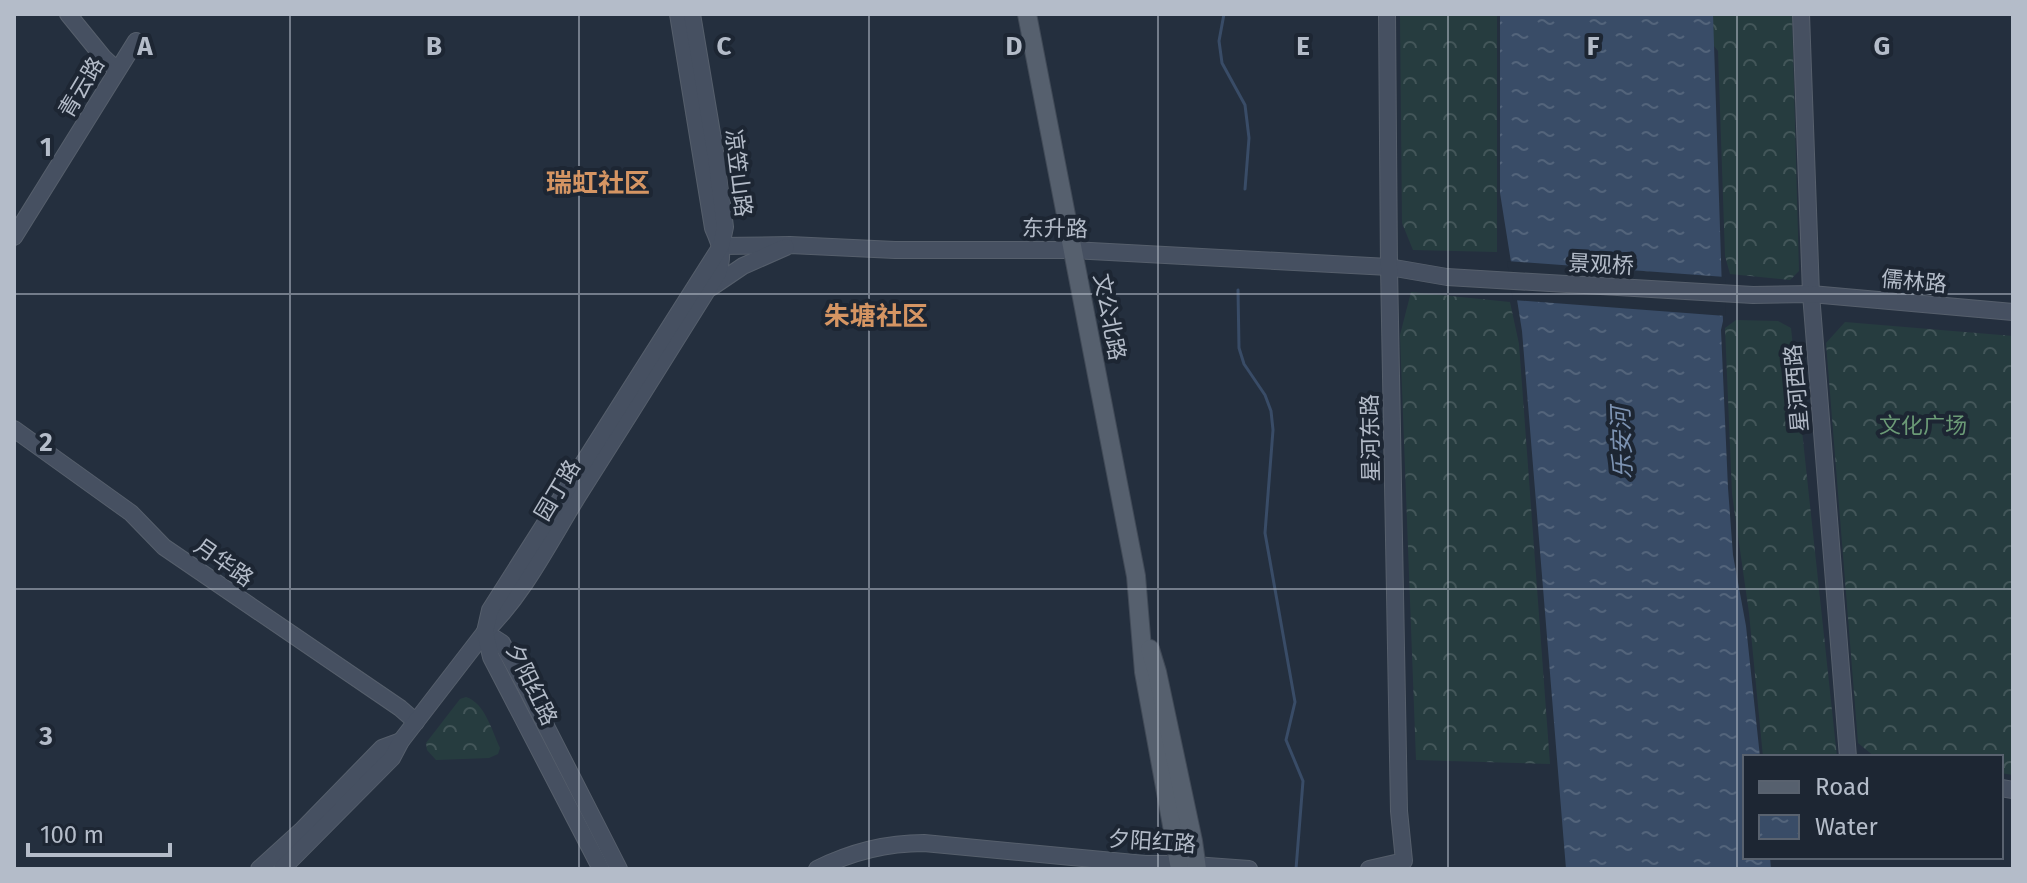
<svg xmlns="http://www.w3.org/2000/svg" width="2027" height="883" font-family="'Fira Sans','Noto Sans SC',sans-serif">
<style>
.forest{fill:url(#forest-crowns)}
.water{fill:url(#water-ripples)}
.pier{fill:#242f3e}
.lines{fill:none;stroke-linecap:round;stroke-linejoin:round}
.stream{stroke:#394c67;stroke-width:3}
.secondary-casing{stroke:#565f6c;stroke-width:18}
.primary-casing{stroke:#414a57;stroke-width:20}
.secondary{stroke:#465061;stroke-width:16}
.primary{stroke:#56606e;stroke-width:18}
.grid{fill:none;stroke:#b4bcc9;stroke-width:2;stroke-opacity:0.55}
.labels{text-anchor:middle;stroke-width:8;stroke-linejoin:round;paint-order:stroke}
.street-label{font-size:22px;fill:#b4bcc9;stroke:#1d2633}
.park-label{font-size:22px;fill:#6b9a76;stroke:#1d2633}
.water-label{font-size:24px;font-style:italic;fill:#7c92b1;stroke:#1d2633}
.quarter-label{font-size:26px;font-weight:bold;fill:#d59563;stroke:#1d2633}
.grid-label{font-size:26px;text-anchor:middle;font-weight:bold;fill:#b4bcc9;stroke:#1d2633;stroke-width:8;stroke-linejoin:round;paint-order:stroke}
</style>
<defs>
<pattern id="forest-crowns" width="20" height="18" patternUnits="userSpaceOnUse" patternTransform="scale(2)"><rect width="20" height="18" fill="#263c3f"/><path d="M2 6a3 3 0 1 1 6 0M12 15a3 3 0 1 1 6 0" fill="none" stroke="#435659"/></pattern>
<pattern id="water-ripples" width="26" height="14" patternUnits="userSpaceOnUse" patternTransform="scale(2)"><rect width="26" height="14" fill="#394c67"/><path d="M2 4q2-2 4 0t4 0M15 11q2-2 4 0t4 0" fill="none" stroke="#53647b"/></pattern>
</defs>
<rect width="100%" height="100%" fill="#242f3e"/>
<g class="forest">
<path d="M 1400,14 L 1497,14 L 1497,252 L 1413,250 L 1402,223 Z"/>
<path d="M 1699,14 L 1792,14 L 1799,271 L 1790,280 L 1730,274 L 1725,256 L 1718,51 L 1704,34 Z"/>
<path d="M 1411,292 L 1510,302 L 1519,344 L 1550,764 L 1416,760 L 1400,335 Z"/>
<path d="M 1736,320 L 1778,321 L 1791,328 L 1837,757 L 1763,757 L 1749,613 L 1732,494 L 1725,328 Z"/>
<path d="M 1845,322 L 2013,336 L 2013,775 L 2001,773 L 2001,757 L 1875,757 L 1858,743 L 1826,343 Z"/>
<path d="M 466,697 C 485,703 492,731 500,748 L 498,754 L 489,758 L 436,760 L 427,750 L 426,743 L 460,699 Z"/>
</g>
<path class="water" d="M 1500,14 L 1713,14 L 1723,321 L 1721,330 L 1728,488 L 1733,555 L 1746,626 L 1760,757 L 1745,757 L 1745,857 L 1770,857 L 1771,869 L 1566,869 L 1522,331 L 1500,193 Z"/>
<path class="pier" d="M 1507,261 L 1725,277 L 1726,316 L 1513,300 Z"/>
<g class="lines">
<g class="stream">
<path d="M 1224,14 L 1219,41 L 1222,63 L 1245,105 L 1249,138 L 1245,189"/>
<path d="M 1238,290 L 1239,348 L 1244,364 L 1265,395 L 1271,411 L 1273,430 L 1265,533 L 1295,702 L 1286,740 L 1303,781 L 1296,869"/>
</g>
<g class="secondary-casing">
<g id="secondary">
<path d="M 68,14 L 103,57 L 117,70"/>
<path d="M 1801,14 L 1811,294 L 1848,757"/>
<path d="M 14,237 L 136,41"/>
<path d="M 721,246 L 790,245 L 895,250 L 1072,250 L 1389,267 L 1447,277 L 1753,295 L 1811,294 L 2013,312"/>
<path d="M 712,287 L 743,266 L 786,247"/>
<path d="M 14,429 L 131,513 L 164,547 L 400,708 L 416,722"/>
<path d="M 485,632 L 502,643 L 526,687 L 619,869"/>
<path d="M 2001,788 L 2013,790"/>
<path d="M 259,869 L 301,831 L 382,748 L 401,741"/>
<path d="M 282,869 L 392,758 L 401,741 L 485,632 C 524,594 549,543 578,496 C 625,422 672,347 718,273 C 724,254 721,246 713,228 L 678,14"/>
<path d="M 601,869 L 491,657 L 485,632 L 490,610 L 721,246 L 725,227 L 716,157 L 692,14"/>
<path d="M 817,869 C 851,852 886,843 924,843 L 1145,864 L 1180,864 L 1249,869"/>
<path d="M 1369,869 L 1404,861 L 1399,811 L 1389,267 L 1387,14"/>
</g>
</g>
<g class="primary-casing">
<g id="primary">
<path d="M 1027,14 L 1136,576 L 1144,672 L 1180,869"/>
<path d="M 1150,649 L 1157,672 L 1193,841 L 1197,869"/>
</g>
</g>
<use href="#secondary" class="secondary"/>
<use href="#primary" class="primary"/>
</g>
<path class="grid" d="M 290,14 L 290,869M 579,14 L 579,869M 869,14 L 869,869M 1158,14 L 1158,869M 1448,14 L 1448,869M 1737,14 L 1737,869M 14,294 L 2013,294M 14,589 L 2013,589"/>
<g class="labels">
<g class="street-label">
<text transform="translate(81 87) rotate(-59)" y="8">青云路</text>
<text transform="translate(739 173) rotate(83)" y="8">凉笠山路</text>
<text transform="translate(1055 228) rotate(1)" y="8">东升路</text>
<text transform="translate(1601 264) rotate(3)" y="8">景观桥</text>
<text transform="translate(1914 281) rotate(5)" y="8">儒林路</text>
<text transform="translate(1110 317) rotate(79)" y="8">文公北路</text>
<text transform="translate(1796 388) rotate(-95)" y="8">星河西路</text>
<text transform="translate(1370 438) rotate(-91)" y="8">星河东路</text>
<text transform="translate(557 490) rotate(-59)" y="8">园丁路</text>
<text transform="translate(224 562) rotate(35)" y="8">月华路</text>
<text transform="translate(532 684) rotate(64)" y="8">夕阳红路</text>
<text transform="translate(1152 841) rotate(4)" y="8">夕阳红路</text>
</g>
<g class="park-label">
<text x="1923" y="433">文化广场</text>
</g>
<g class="water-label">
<text transform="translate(1622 443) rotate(-92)" y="8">乐安河</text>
</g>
<g class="quarter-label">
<text x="598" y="192">瑞虹社区</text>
<text x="876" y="325">朱塘社区</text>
</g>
</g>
<g class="grid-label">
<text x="145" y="55">A</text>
<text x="434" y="55">B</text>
<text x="724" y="55">C</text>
<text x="1014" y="55">D</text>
<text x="1303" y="55">E</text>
<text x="1593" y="55">F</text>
<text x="1882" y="55">G</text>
<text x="46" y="156">1</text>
<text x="46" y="451">2</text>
<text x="46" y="745">3</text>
</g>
<rect width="2027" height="883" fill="none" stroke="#b4bcc9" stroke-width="32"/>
<rect x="1743" y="755" width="260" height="104" fill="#1d2633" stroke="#59626f" stroke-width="2"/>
<rect x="1759" y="781" width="40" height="12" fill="#56606e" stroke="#59626f" stroke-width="2"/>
<text x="1815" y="795" font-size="24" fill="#b4bcc9">Road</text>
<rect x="1759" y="815" width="40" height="24" fill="url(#water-ripples)" stroke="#59626f" stroke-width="2"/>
<text x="1815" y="835" font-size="24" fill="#b4bcc9">Water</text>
<path d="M28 843v12h142v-12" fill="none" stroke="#b4bcc9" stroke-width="4"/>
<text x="40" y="843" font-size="24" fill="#b4bcc9" stroke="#1d2633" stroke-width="6" paint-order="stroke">100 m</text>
</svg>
